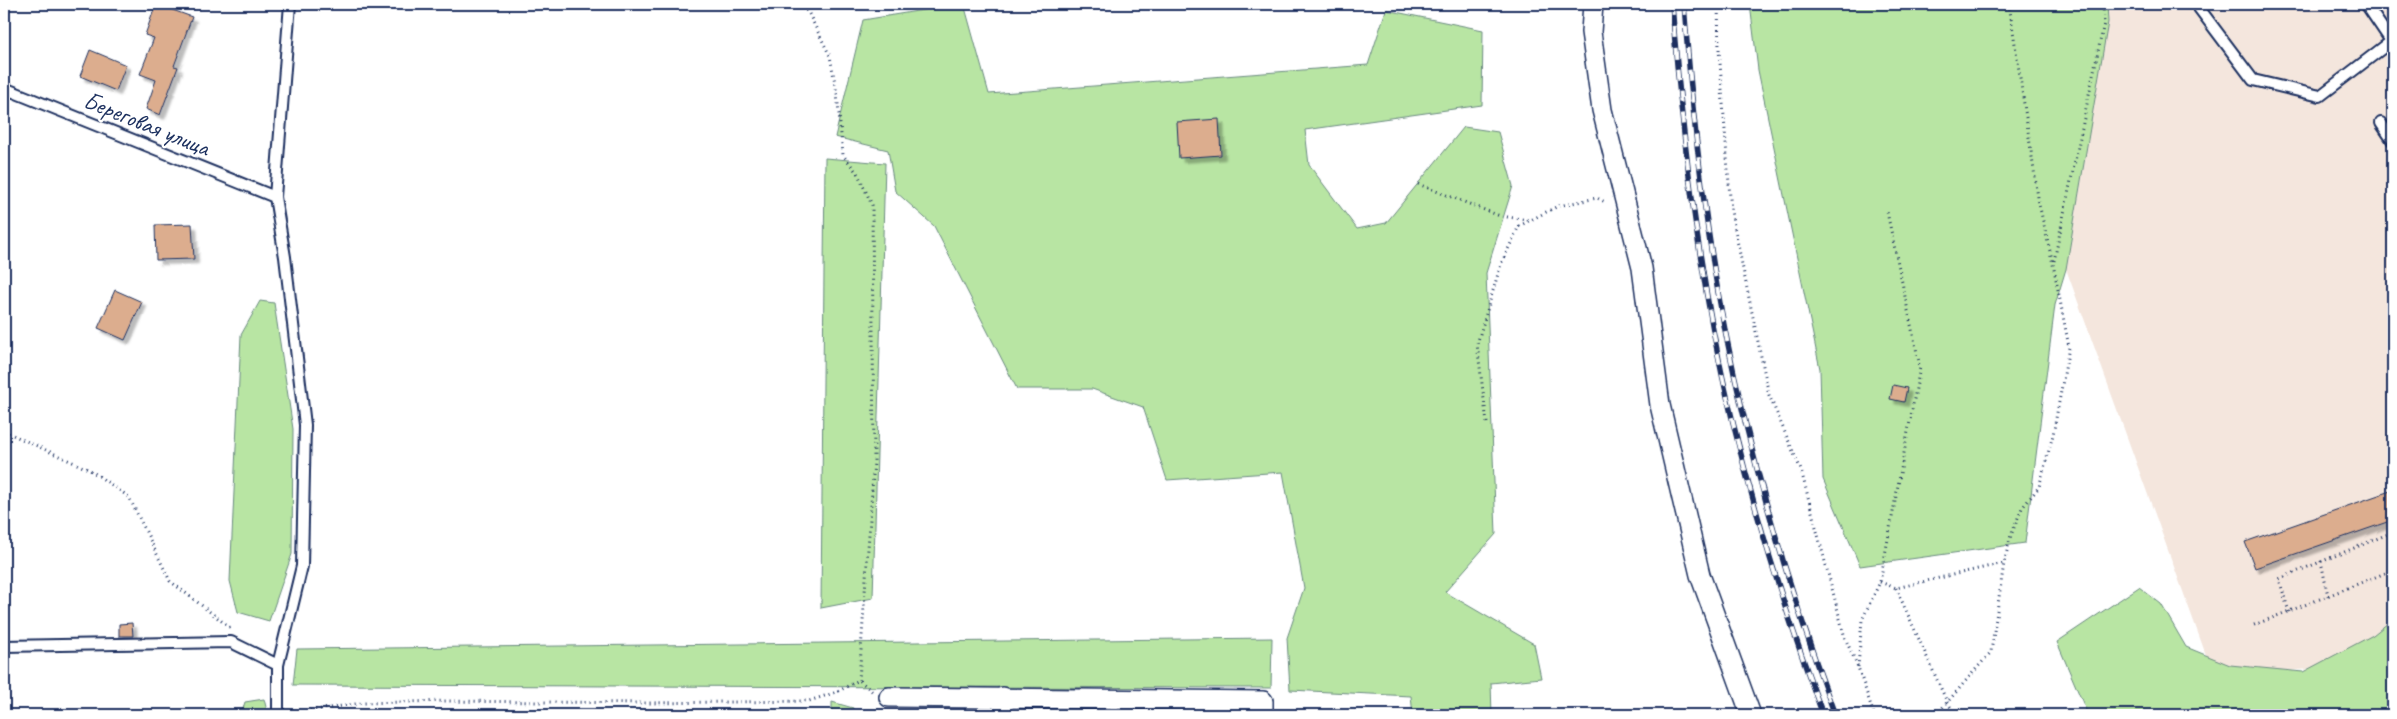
<svg xmlns="http://www.w3.org/2000/svg" width="2397" height="719" font-family="Caveat,sans-serif">
<style>
.built{fill:#f4e6dd}
.green{fill:#b8e5a3;stroke:#6a8a80}
.building{fill:#dcad8e;stroke:#1b2f5e;filter:url(#shadow)}
.lines{fill:none;stroke-linecap:round;stroke-linejoin:round}
.lane-casing{stroke:#1b2f5e;stroke-width:14}
.street-casing{stroke:#1b2f5e;stroke-width:22}
.path{stroke:#1b2f5e;stroke-width:3;stroke-dasharray:1 4;stroke-linecap:butt}
.lane{stroke:#fff;stroke-width:10}
.street{stroke:#fff;stroke-width:19}
.rail-casing{stroke:#1b2f5e;stroke-width:5.5}
.rail{stroke:#fff;stroke-width:4;stroke-dasharray:11;stroke-linecap:butt}
.labels{text-anchor:middle;stroke-width:4.5;stroke-linejoin:round;paint-order:stroke}
.street-label{font-size:25px;fill:#1b2f5e;stroke:#fff}
</style>
<defs>
<filter id="shadow"><feDropShadow dx="4.5" dy="4.5" stdDeviation="1" flood-color="#0004"/></filter>
</defs>
<rect width="100%" height="100%" fill="#fff"/>
<filter id="ink" filterUnits="userSpaceOnUse"><feTurbulence type="fractalNoise" baseFrequency=".02" numOctaves="2"/><feDisplacementMap in="SourceGraphic" scale="10" xChannelSelector="R" yChannelSelector="G"/><feConvolveMatrix kernelMatrix="1 2 1 2 8 2 1 2 1" color-interpolation-filters="sRGB"/></filter>
<g filter="url(#ink)">
<path class="built" d="M 2107,4 L 2393,4 L 2393,662 L 2214,677 L 2066,269 L 2108,22 Z"/>
<g class="green">
<path d="M 960,4 L 964,4 L 989,94 L 1368,65 L 1386,10 L 1483,30 L 1482,105 L 1305,130 L 1309,165 L 1357,229 L 1386,223 L 1464,127 L 1498,132 L 1513,186 L 1486,273 L 1496,534 L 1445,592 L 1534,644 L 1541,678 L 1491,683 L 1492,715 L 1413,715 L 1411,696 L 1290,690 L 1287,638 L 1304,588 L 1283,472 L 1167,480 L 1143,407 L 1092,389 L 1017,389 L 934,226 L 895,191 L 888,150 L 835,137 L 863,20 Z"/>
<path d="M 1750,4 L 2107,4 L 2108,22 L 2066,269 L 2055,305 L 2025,543 L 1860,566 L 1823,479 L 1820,369 L 1758,70 Z"/>
<path d="M 825,158 L 885,163 L 873,598 L 821,608 Z"/>
<path d="M 260,301 L 274,303 L 293,429 L 292,554 L 269,621 L 238,612 L 230,581 L 241,335 Z"/>
<path d="M 2139,587 L 2161,604 L 2186,647 L 2230,665 L 2303,672 L 2373,635 L 2393,619 L 2393,715 L 2088,715 L 2057,642 Z"/>
<path d="M 1272,638 L 1271,688 L 293,685 L 297,649 Z"/>
<path d="M 264,699 L 268,715 L 241,715 L 245,702 Z"/>
<path d="M 832,702 L 853,708 L 853,715 L 832,715 Z"/>
</g>
<g class="building">
<path d="M 156,4 L 192,17 L 174,66 L 178,67 L 160,115 L 146,109 L 156,80 L 140,74 L 154,38 L 145,35 Z"/>
<path d="M 90,50 L 126,65 L 116,91 L 80,76 Z"/>
<path d="M 1219,119 L 1221,155 L 1179,158 L 1177,122 Z"/>
<path d="M 192,224 L 194,259 L 156,260 L 155,225 Z"/>
<path d="M 115,290 L 142,302 L 125,340 L 98,328 Z"/>
<path d="M 1893,385 L 1907,388 L 1904,402 L 1890,399 Z"/>
<path d="M 2393,490 L 2393,520 L 2255,568 L 2245,542 Z"/>
<path d="M 132,623 L 133,636 L 119,636 L 119,624 Z"/>
</g>
<g class="lines">
<g class="lane-casing">
<g id="lane">
<path d="M 2196,4 L 2253,80 L 2320,96 L 2393,40"/>
<path d="M 2366,4 L 2391,41"/>
<path d="M 4,88 L 275,197"/>
<path d="M 2381,123 L 2393,141"/>
<path d="M 4,646 L 231,642 L 278,665 L 278,715"/>
<path d="M 278,665 L 302,566 L 305,425 L 285,257 L 275,197 L 290,4"/>
</g>
</g>
<g class="street-casing">
<g id="street">
<path d="M 1593,4 L 1591,32 L 1602,110 L 1642,268 L 1660,405 L 1700,575 L 1751,715"/>
<path d="M 889,697 L 1263,701 L 1263,715"/>
<path d="M 1003,715 L 1003,697"/>
</g>
</g>
<g class="path">
<path d="M 798,4 L 808,12 L 830,56 L 837,94 L 843,155 L 858,174 L 872,205 L 874,461 L 859,680"/>
<path d="M 1718,4 L 1719,49 L 1731,211 L 1769,395 L 1801,470 L 1845,638 L 1858,667 L 1874,715"/>
<path d="M 1418,184 L 1500,216 L 1529,220"/>
<path d="M 2054,261 L 2104,23 L 2103,4"/>
<path d="M 1487,423 L 1477,344 L 1501,264 L 1519,226 L 1558,206 L 1597,198 L 1607,203"/>
<path d="M 4,431 L 90,470 L 129,497 L 170,581 L 232,629"/>
<path d="M 2321,561 L 2328,596"/>
<path d="M 1880,582 L 1896,588 L 2004,563"/>
<path d="M 1896,588 L 1947,702 L 1956,715"/>
<path d="M 2289,612 L 2279,579 L 2393,532"/>
<path d="M 2254,625 L 2393,570"/>
<path d="M 1858,667 L 1862,620 L 1880,582 L 1920,367 L 1887,212"/>
<path d="M 296,715 L 302,712 L 362,703 L 447,701 L 645,703 L 809,701 L 837,692 L 859,680 L 874,693"/>
<path d="M 1936,715 L 1991,652 L 2004,563 L 2011,535 L 2022,508 L 2039,487 L 2053,435 L 2069,347 L 2053,264 L 2039,204 L 2009,4"/>
</g>
<use href="#lane" class="lane"/>
<use href="#street" class="street"/>
<g class="rail-casing">
<g id="rail">
<path d="M 1672,4 C 1680,113 1693,222 1713,330 C 1738,461 1777,590 1823,715"/>
<path d="M 1684,4 C 1692,113 1704,222 1725,330 C 1751,462 1789,590 1835,715"/>
</g>
</g>
<use href="#rail" class="rail"/>
</g>
</g>
<g class="labels">
<g class="street-label">
<text transform="translate(147 123) rotate(22)" y="9">Береговая улица</text>
</g>
</g>
<rect width="2397" height="719" fill="none" stroke="#fff" stroke-width="20"/>
<rect x="10" y="10" width="2377" height="699" fill="none" stroke="#1b2f5e" stroke-width="2" filter="url(#ink)"/>
</svg>
